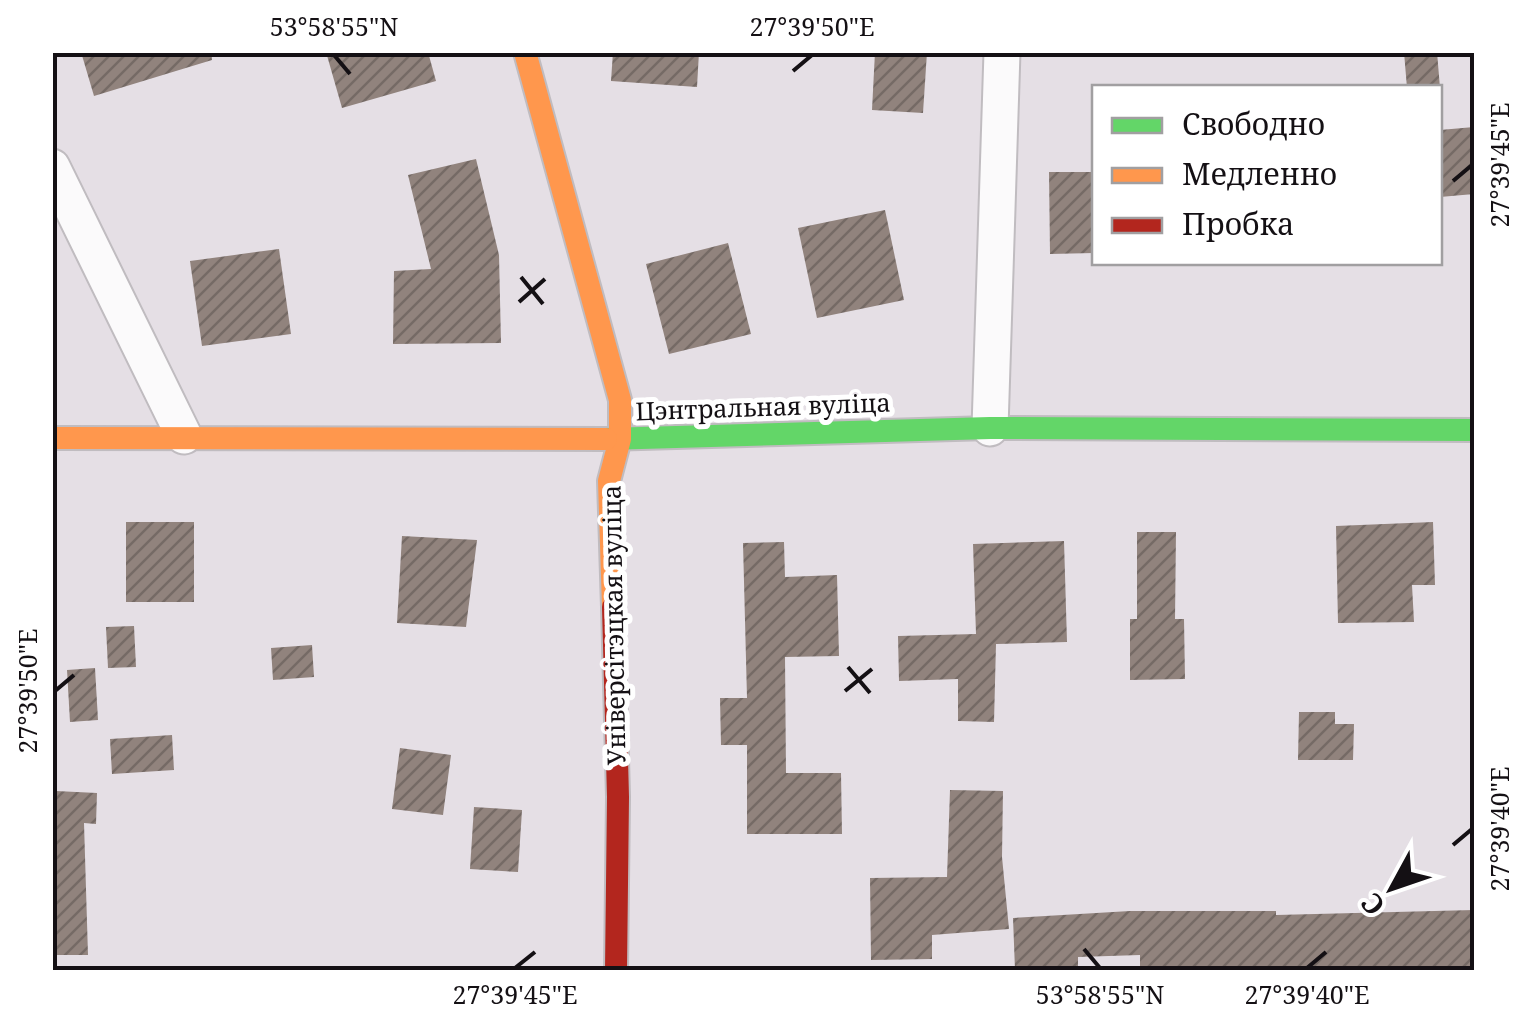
<svg xmlns="http://www.w3.org/2000/svg" width="1527" height="1023" font-family="'Noto Serif',serif">
<style>
.building{fill:url(#building-hatch)}
.lines{fill:none;stroke-linecap:round;stroke-linejoin:round}
.street-casing{stroke:#c0bcc0;stroke-width:39}
.fast-casing{stroke:#c0bcc0;stroke-width:26}
.slow-casing{stroke:#c0bcc0;stroke-width:26}
.jam-casing{stroke:#c0bcc0;stroke-width:26}
.street{stroke:#fbfafb;stroke-width:35}
.fast{stroke:#63d668;stroke-width:22}
.slow{stroke:#ff974d;stroke-width:22}
.jam{stroke:#b3261e;stroke-width:22}
.ticks{fill:none;stroke:#141014;stroke-width:4}
.labels{text-anchor:middle;stroke-width:10;stroke-linejoin:round;paint-order:stroke}
.street-label{font-size:25px;fill:#141014;stroke:#fff}
.neatline{fill:none;stroke:#141014;stroke-width:4}
.ticks-label{font-size:25px;text-anchor:middle;fill:#141014}
</style>
<defs>
<pattern id="building-hatch" width="6" height="6" patternUnits="userSpaceOnUse" patternTransform="scale(2.5)"><rect width="6" height="6" fill="#91837d"/><path d="M-1 1l2-2M0 6l6-6M5 7l2-2" fill="none" stroke="#756a65"/></pattern>
</defs>
<rect width="100%" height="100%" fill="#e5dfe5"/>
<g class="building">
<path d="M 81,52 L 211,52 L 212,60 L 94,96 Z"/>
<path d="M 326,52 L 428,52 L 436,81 L 342,108 Z"/>
<path d="M 613,52 L 699,52 L 697,87 L 611,81 Z"/>
<path d="M 875,52 L 927,52 L 923,113 L 872,110 Z"/>
<path d="M 1404,52 L 1437,52 L 1440,88 L 1407,88 Z"/>
<path d="M 1474,127 L 1474,194 L 1440,197 L 1440,130 Z"/>
<path d="M 476,159 L 499,255 L 501,343 L 393,344 L 394,271 L 431,269 L 408,175 Z"/>
<path d="M 1049,172 L 1094,172 L 1094,253 L 1050,254 Z"/>
<path d="M 885,210 L 904,300 L 817,318 L 798,228 Z"/>
<path d="M 728,243 L 751,334 L 669,354 L 646,264 Z"/>
<path d="M 279,249 L 291,334 L 202,346 L 190,261 Z"/>
<rect x="126" y="522" width="68" height="80"/>
<path d="M 1433,522 L 1435,585 L 1412,585 L 1414,622 L 1338,623 L 1336,526 Z"/>
<path d="M 1137,532 L 1176,532 L 1175,619 L 1184,619 L 1185,679 L 1130,680 L 1130,619 L 1137,619 Z"/>
<path d="M 402,536 L 477,540 L 466,627 L 397,623 Z"/>
<path d="M 1064,541 L 1067,642 L 996,644 L 994,722 L 958,721 L 958,679 L 899,681 L 898,636 L 976,634 L 973,544 Z"/>
<path d="M 784,542 L 785,577 L 837,575 L 839,656 L 785,657 L 786,773 L 841,773 L 842,834 L 747,834 L 747,745 L 721,745 L 720,698 L 747,698 L 743,543 Z"/>
<path d="M 134,626 L 136,667 L 108,668 L 106,627 Z"/>
<path d="M 312,645 L 314,677 L 273,680 L 271,648 Z"/>
<path d="M 95,668 L 98,720 L 70,722 L 67,670 Z"/>
<path d="M 1299,712 L 1335,712 L 1335,724 L 1354,724 L 1353,760 L 1298,760 Z"/>
<path d="M 172,735 L 174,770 L 112,774 L 110,739 Z"/>
<path d="M 400,748 L 451,755 L 443,815 L 392,809 Z"/>
<path d="M 950,790 L 1003,791 L 1002,857 L 1009,929 L 932,935 L 932,959 L 871,960 L 870,878 L 947,877 Z"/>
<path d="M 56,791 L 97,793 L 96,824 L 84,823 L 88,955 L 52,955 Z"/>
<path d="M 474,807 L 522,810 L 518,872 L 470,869 Z"/>
<path d="M 1474,910 L 1474,970 L 1140,970 L 1140,955 L 1078,957 L 1078,970 L 1015,970 L 1013,918 L 1130,911 L 1276,911 L 1276,915 Z"/>
</g>
<g class="lines">
<g class="street-casing">
<g id="street">
<path d="M 52,167 L 184,436"/>
<path d="M 990,428 L 1002,52"/>
</g>
</g>
<g class="fast-casing">
<path id="fast" d="M 606,439 L 990,428 L 1474,430"/>
</g>
<g class="slow-casing">
<g id="slow">
<path d="M 525,52 L 620,400 L 620,439 L 609,481 L 613,607"/>
<path d="M 52,438 L 606,439"/>
</g>
</g>
<g class="jam-casing">
<path id="jam" d="M 613,607 L 618,797 L 616,970"/>
</g>
<use href="#street" class="street"/>
<use href="#fast" class="fast"/>
<use href="#slow" class="slow"/>
<use href="#jam" class="jam"/>
</g>
<path class="ticks" d="M 334,55 L 350,74M 793,71 L 812,55M 1453,181 L 1472,165M 521,277 L 543,304M 519,302 L 545,279M 848,667 L 870,693M 55,691 L 74,675M 845,691 L 872,669M 1453,845 L 1472,829M 1084,949 L 1100,968M 515,968 L 535,952M 1307,968 L 1326,952"/>
<g class="labels">
<g class="street-label">
<text transform="translate(763 407) rotate(-2)" y="9">Цэнтральная вуліца</text>
<text transform="translate(614 625) rotate(-91)" y="9">Універсітэцкая вуліца</text>
</g>
</g>
<rect width="1527" height="1023" fill="none" stroke="#ffffff" stroke-width="110"/>
<rect x="1092" y="85" width="350" height="180" fill="#ffffff" stroke="#a19fa1" stroke-width="2.5"/>
<rect x="1112" y="118" width="50" height="15" fill="#63d668" stroke="#a19fa1" stroke-width="2.5"/>
<text x="1182" y="135" font-size="30" fill="#141014">Свободно</text>
<rect x="1112" y="168" width="50" height="15" fill="#ff974d" stroke="#a19fa1" stroke-width="2.5"/>
<text x="1182" y="185" font-size="30" fill="#141014">Медленно</text>
<rect x="1112" y="218" width="50" height="15" fill="#b3261e" stroke="#a19fa1" stroke-width="2.5"/>
<text x="1182" y="235" font-size="30" fill="#141014">Пробка</text>
<g transform="translate(1392 888) rotate(230)" stroke="#ffffff" stroke-width="8" paint-order="stroke">
<path d="M0-8L18 38L0 25L-18 38Z" fill="#141014"/>
<text y="-15" font-size="28" font-weight="bold" text-anchor="middle" fill="#141014">С</text>
</g>
<rect x="55" y="55" width="1417" height="913" class="neatline"/>
<g class="ticks-label">
<text x="334" y="36">53°58'55"N</text>
<text x="812" y="36">27°39'50"E</text>
<text transform="translate(1500 165) rotate(-90)" y="9">27°39'45"E</text>
<text transform="translate(28 691) rotate(-90)" y="9">27°39'50"E</text>
<text transform="translate(1500 829) rotate(-90)" y="9">27°39'40"E</text>
<text x="515" y="1004">27°39'45"E</text>
<text x="1100" y="1004">53°58'55"N</text>
<text x="1307" y="1004">27°39'40"E</text>
</g>
</svg>
